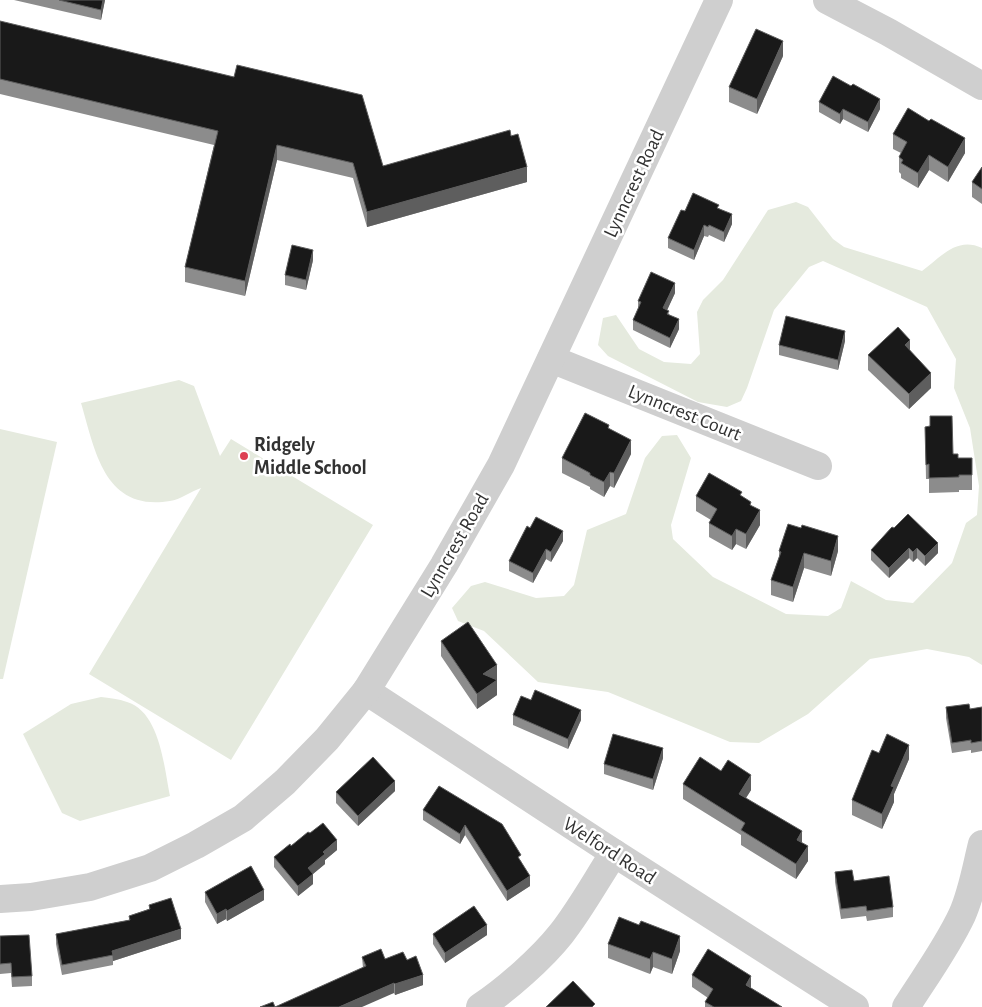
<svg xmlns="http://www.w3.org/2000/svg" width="982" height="1007" font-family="'Alegreya Sans',sans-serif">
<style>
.green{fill:#e5eade}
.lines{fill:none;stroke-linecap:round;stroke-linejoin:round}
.minor{stroke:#cfcfcf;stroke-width:28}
.wall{fill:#8c8c8c}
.shaded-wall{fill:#5e5e5e}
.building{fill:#191919;stroke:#5e5e5e}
.poi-dot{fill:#dd4053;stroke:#fff;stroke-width:2}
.labels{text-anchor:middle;stroke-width:5;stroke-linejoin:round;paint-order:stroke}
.street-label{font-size:20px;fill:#323232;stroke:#fff}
.poi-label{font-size:20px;font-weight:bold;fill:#323232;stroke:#fff;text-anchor:start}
</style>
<rect width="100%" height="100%" fill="#fff"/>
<g class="green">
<path d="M 796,202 L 808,207 L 833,239 L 844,247 L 922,271 C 941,257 957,236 982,248 L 982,665 L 969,657 L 927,649 L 870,659 L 808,714 L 759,743 L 730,742 L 608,692 L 538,682 L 484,631 L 458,621 L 452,608 L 471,586 L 485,582 L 536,598 L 564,596 L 574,585 L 587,530 L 626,514 L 645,458 L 662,436 L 677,435 L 691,458 L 671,525 L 673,539 L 713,577 L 786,614 L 828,616 L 841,608 L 851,581 L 886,600 L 913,603 L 952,563 L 966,523 L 977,515 L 979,486 L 970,428 L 954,388 L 956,359 L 927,307 L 823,261 L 809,267 L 774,310 L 747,388 L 741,401 L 727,407 L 698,402 L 608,356 L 598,345 L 603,318 L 616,315 L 639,349 L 664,362 L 691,364 L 700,354 L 697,312 L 703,300 L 723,280 L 768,210 Z"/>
<path d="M 179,380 L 194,386 L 220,456 L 231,439 L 373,525 L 231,760 L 89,674 L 201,488 C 191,491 180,500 170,501 C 104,512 95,450 81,403 Z"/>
<path d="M 0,429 L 57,442 L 3,679 L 0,679 Z"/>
<path d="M 101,697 C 109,698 119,699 127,702 C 160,712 164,767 170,796 L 80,821 L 62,813 L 23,734 L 71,704 Z"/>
</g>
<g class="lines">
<g class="minor">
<path d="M 827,0 L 888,32 L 982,86"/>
<path d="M 551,359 L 818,466"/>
<path d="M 366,691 L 614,853 L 855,1007"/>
<path d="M 0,899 L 31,897 L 90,887 L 150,868 L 196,845 L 243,818 L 285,782 L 327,739 L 366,691 L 444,565 L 501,465 L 719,0"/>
<path d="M 480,1007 C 506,990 542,958 561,934 C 580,910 597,879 614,853"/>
<path d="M 906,1007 C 925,977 947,947 962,915 C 972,893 976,868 982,844"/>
</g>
</g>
<g class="wall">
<path d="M 14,0 L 105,0 L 101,20 Z"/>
<path d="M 0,21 L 383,166 L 527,182 L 367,227 L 353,178 L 277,160 L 245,296 L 185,282 L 185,267 L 214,145 L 0,94 Z"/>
<path d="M 783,56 L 757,114 L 729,102 L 729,87 Z"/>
<path d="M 819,102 L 880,109 L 868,132 L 843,119 L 840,124 L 819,112 Z"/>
<path d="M 893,134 L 965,153 L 948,182 L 929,170 L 918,188 L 901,178 L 901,174 L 899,172 L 899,157 L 901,153 L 893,149 Z"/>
<path d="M 982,167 L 982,204 L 972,197 L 972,182 Z"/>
<path d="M 719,208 L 732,224 L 724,242 L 709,235 L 708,237 L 704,236 L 694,260 L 668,248 L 668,238 L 685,211 Z"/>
<path d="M 313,260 L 306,290 L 285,285 L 285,275 Z"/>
<path d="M 675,293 L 667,310 L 669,314 L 679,329 L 670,348 L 633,330 L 633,320 L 638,309 L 638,301 Z"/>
<path d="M 845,341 L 838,370 L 779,355 L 779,345 Z"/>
<path d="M 910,351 L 931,388 L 909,409 L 868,370 L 868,355 Z"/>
<path d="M 925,427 L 958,458 L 972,475 L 972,490 L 959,490 L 959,492 L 929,493 L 929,479 L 926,479 Z"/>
<path d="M 609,429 L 631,454 L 614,488 L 610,486 L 604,497 L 590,489 L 590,487 L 562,473 L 562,458 Z"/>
<path d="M 696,496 L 742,497 L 751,506 L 760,525 L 746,549 L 736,544 L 732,550 L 709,537 L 709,523 L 711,520 L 696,511 Z"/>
<path d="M 892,527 L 938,553 L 925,566 L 917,558 L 913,562 L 909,558 L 889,578 L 871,560 L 871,550 Z"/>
<path d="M 563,541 L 551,562 L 546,559 L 533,583 L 509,571 L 509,561 Z"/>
<path d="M 779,551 L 838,551 L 831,576 L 804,568 L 793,602 L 771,595 L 771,580 L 779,557 Z"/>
<path d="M 441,641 L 497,680 L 496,680 L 497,695 L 477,709 L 441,656 Z"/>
<path d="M 946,707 L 970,709 L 982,707 L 982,751 L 971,753 L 971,750 L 952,753 L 946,718 Z"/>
<path d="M 513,715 L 581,720 L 568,749 L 513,725 Z"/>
<path d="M 879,753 L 909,759 L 894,794 L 894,802 L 882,829 L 852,815 L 852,800 Z"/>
<path d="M 663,758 L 653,790 L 604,774 L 604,764 Z"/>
<path d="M 721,771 L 751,790 L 746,798 L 802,843 L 808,861 L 796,879 L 741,845 L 741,835 L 683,799 L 683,784 Z"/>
<path d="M 439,786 L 521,861 L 530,886 L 507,901 L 465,835 L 460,844 L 423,820 L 423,810 Z"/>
<path d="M 395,791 L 358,826 L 336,803 L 336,792 Z"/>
<path d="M 310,833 L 337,850 L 325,860 L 325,864 L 313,874 L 313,884 L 298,896 L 274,867 L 274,857 Z"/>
<path d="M 835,872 L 854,881 L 893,907 L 893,917 L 867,921 L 866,916 L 841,919 L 835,882 Z"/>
<path d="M 205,892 L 264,900 L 227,921 L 226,919 L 217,924 L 205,902 Z"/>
<path d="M 149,905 L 181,939 L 113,961 L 113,965 L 62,975 L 56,944 L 56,934 L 129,920 L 129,916 L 149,909 Z"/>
<path d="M 639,925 L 680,951 L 672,974 L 653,967 L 650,974 L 608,958 L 608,944 Z"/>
<path d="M 433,934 L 487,935 L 445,963 L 433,944 Z"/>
<path d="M 0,936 L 32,976 L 32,986 L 12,987 L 11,973 L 0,974 Z"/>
<path d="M 362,957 L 407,960 L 423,985 L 395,995 L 394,993 L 275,1007 L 363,968 Z"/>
<path d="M 692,975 L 751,988 L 782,1007 L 705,1007 L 705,1002 L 708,998 L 692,987 Z"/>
</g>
<g class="shaded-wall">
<path d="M 103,0 L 105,0 L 101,20 L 101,10 Z"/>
<path d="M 783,41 L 783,56 L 757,114 L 757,99 Z"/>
<path d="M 880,99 L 880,109 L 868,132 L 868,122 Z"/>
<path d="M 843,109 L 843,119 L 840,124 L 840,114 Z"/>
<path d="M 965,138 L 965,153 L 948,182 L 948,167 Z"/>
<path d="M 277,145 L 277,160 L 245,296 L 245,281 Z"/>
<path d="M 929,155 L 929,170 L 918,188 L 918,173 Z"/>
<path d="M 527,167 L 527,182 L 367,227 L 367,212 Z"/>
<path d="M 732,214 L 732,224 L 724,242 L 724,232 Z"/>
<path d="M 704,225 L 704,236 L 694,260 L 694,250 Z"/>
<path d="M 313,250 L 313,260 L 306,290 L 306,280 Z"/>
<path d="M 675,283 L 675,293 L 663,319 L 663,308 Z"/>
<path d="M 679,319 L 679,329 L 670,348 L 670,338 Z"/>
<path d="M 845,331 L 845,341 L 838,370 L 838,360 Z"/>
<path d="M 910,340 L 910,355 L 905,345 Z"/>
<path d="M 931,373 L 931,388 L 909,409 L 909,394 Z"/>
<path d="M 631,440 L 631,454 L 614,488 L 614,473 Z"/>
<path d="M 610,472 L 610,486 L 604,497 L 604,482 Z"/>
<path d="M 760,510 L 760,525 L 746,549 L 746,534 Z"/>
<path d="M 736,529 L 736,544 L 732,550 L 732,536 Z"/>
<path d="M 563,531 L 563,541 L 551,562 L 551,552 Z"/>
<path d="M 838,536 L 838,551 L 831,576 L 831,561 Z"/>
<path d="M 938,543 L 938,553 L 925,566 L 925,556 Z"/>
<path d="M 909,548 L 909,558 L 889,578 L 889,568 Z"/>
<path d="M 917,548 L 917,558 L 913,562 L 913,552 Z"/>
<path d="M 546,549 L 546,559 L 533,583 L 533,573 Z"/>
<path d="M 804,553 L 804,568 L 793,602 L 793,587 Z"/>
<path d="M 497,665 L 497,680 L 483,689 L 483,674 Z"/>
<path d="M 497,680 L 497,695 L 477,709 L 477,694 Z"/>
<path d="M 581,710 L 581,720 L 568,749 L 568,739 Z"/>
<path d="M 909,745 L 909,759 L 894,794 L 894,802 L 882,829 L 882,814 L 891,786 Z"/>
<path d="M 663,748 L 663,758 L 653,790 L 653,779 Z"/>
<path d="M 751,775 L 751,790 L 739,809 L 739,794 Z"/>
<path d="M 395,781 L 395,791 L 358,826 L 358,816 Z"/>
<path d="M 465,825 L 465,835 L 460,844 L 460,834 Z"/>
<path d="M 802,831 L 802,846 L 797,840 Z"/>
<path d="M 337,840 L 337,850 L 325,860 L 325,864 L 308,878 L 308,868 L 323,852 Z"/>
<path d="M 808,846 L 808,861 L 796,879 L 796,864 Z"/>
<path d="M 313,874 L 313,884 L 298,896 L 298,886 Z"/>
<path d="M 530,876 L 530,886 L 507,901 L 507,891 Z"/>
<path d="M 264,890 L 264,900 L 227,921 L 227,911 Z"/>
<path d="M 226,909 L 226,919 L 217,924 L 217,914 Z"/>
<path d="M 487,925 L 487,935 L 445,963 L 445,953 Z"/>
<path d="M 181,929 L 181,939 L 113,961 L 112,951 Z"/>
<path d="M 680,936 L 680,951 L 672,974 L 672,959 Z"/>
<path d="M 653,952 L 653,967 L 650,974 L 650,959 Z"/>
<path d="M 423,975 L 423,985 L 395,995 L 395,984 Z"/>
<path d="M 751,976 L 751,988 L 746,985 Z"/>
<path d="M 394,983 L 394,993 L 362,1007 L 339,1007 Z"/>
</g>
<g class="building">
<path d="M 59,0 L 103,0 L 101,10 Z"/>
<path d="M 0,21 L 234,77 L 237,65 L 362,95 L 383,166 L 510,130 L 511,136 L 518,134 L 527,167 L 367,212 L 353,163 L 277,145 L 245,281 L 185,267 L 218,131 L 0,79 Z"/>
<path d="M 756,29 L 783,41 L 757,99 L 729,87 Z"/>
<path d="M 833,76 L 851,86 L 853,84 L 880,99 L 868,122 L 843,109 L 840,114 L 819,102 Z"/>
<path d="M 908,108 L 929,121 L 931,119 L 965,138 L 948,167 L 929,155 L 918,173 L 901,163 L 903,160 L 899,157 L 907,142 L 893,134 Z"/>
<path d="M 982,167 L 982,189 L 972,182 Z"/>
<path d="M 693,193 L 719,205 L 717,208 L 732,214 L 724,232 L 709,225 L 708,227 L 704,225 L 694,250 L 668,238 L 681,210 L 685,211 Z"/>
<path d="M 292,245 L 313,250 L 306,280 L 285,275 Z"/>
<path d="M 651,272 L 675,283 L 663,308 L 669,311 L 667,314 L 679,319 L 670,338 L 633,320 L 641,302 L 638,301 Z"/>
<path d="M 786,316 L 845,331 L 838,360 L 779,345 Z"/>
<path d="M 898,327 L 910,340 L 905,345 L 931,373 L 909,394 L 868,355 Z"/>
<path d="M 585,413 L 609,425 L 608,428 L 631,440 L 614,473 L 610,472 L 604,482 L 590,475 L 590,473 L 562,458 Z"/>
<path d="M 930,416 L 952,416 L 953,454 L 958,454 L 958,458 L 972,458 L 972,475 L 959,475 L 959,477 L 929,478 L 929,464 L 926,465 L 925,427 L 930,426 Z"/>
<path d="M 709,473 L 742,492 L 740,495 L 751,502 L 750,505 L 760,510 L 746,534 L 736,529 L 732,536 L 709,523 L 717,509 L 696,496 Z"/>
<path d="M 908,514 L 938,543 L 925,556 L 917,548 L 913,552 L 909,548 L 889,568 L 871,550 L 892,527 L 894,528 Z"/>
<path d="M 536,517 L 563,531 L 551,552 L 546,549 L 533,573 L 509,561 L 527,526 L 530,528 Z"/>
<path d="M 788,524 L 801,528 L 802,525 L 838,536 L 831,561 L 804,553 L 793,587 L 771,580 L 781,552 L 779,551 Z"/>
<path d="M 468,622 L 497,665 L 483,674 L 497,680 L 477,694 L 441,641 Z"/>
<path d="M 535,690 L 581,710 L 568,739 L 513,715 L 521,696 L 531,700 Z"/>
<path d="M 969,704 L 970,709 L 982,707 L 982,741 L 971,743 L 971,740 L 952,743 L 946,707 Z"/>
<path d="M 613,734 L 663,748 L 653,779 L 604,764 Z"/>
<path d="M 887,734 L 909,745 L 891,786 L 894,787 L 882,814 L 852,800 L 872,750 L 879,753 Z"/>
<path d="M 373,757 L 395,781 L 358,816 L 336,792 Z"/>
<path d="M 700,757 L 721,771 L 728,760 L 751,775 L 739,794 L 802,831 L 797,840 L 808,846 L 796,864 L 741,830 L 745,823 L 683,784 Z"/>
<path d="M 439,786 L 502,824 L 521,855 L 518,857 L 530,876 L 507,891 L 465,825 L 460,834 L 423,810 Z"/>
<path d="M 323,823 L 337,840 L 323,852 L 325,854 L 308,868 L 313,874 L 298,886 L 274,857 L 290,844 L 291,846 L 308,832 L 310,833 Z"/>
<path d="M 251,866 L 264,890 L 227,911 L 226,909 L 217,914 L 205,892 Z"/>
<path d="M 852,870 L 854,881 L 889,876 L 893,907 L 867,911 L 866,906 L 841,909 L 835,872 Z"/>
<path d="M 171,898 L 181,929 L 112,951 L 113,955 L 62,965 L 56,934 L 130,920 L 129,916 L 150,909 L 149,905 Z"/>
<path d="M 474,906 L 487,925 L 445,953 L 433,934 Z"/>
<path d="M 619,917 L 639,925 L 641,921 L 680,936 L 672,959 L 653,952 L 650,959 L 608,944 Z"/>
<path d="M 29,935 L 32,976 L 12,977 L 11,963 L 0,964 L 0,936 Z"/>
<path d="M 381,949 L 385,959 L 403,952 L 407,960 L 416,956 L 423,975 L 395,984 L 394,983 L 339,1007 L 260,1007 L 273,1002 L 275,1007 L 366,966 L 362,957 Z"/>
<path d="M 708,949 L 751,976 L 746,985 L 782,1007 L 714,1007 L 705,1002 L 713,989 L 692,975 Z"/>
<path d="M 573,981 L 595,1004 L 592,1007 L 546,1007 Z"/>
</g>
<circle class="poi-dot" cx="244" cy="456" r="5"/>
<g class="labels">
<g class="street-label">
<text transform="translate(633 183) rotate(-65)" y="7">Lynncrest Road</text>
<text transform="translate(685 412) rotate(22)" y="7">Lynncrest Court</text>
<text transform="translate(454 545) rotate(-60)" y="7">Lynncrest Road</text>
<text transform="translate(610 850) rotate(33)" y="7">Welford Road</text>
</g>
<g class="poi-label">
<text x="254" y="451">Ridgely<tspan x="254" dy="23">Middle School</tspan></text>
</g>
</g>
</svg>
